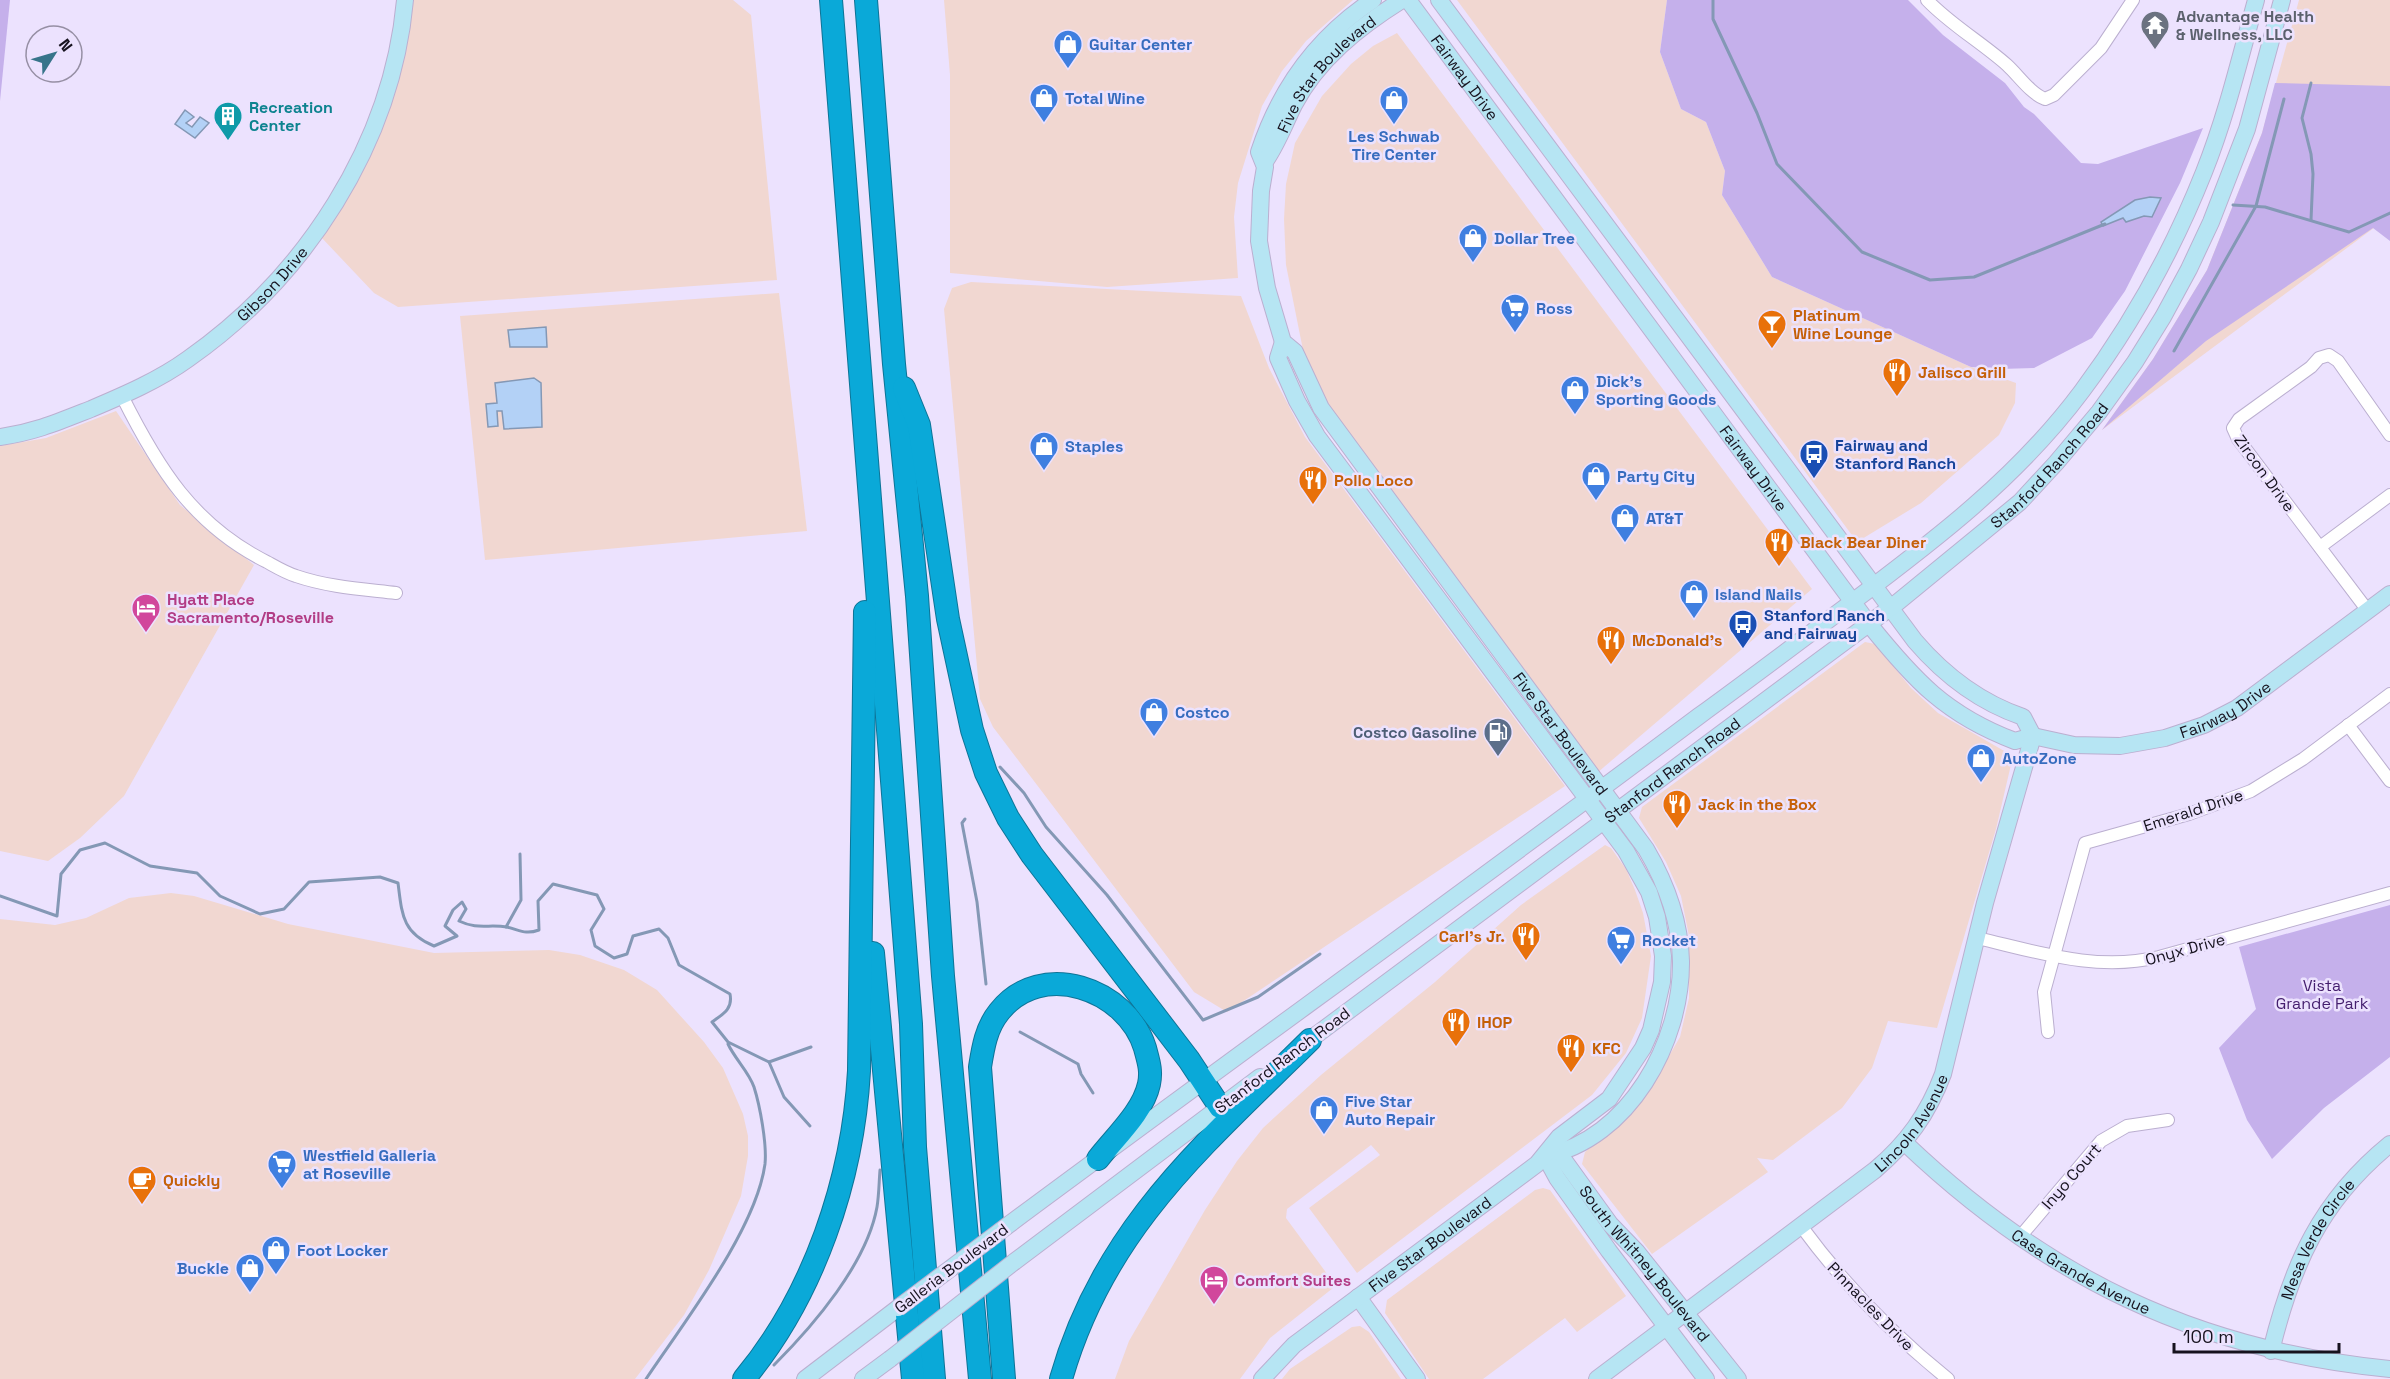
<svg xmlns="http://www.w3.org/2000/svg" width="2390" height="1379" font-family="'Space Grotesk',sans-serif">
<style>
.commercial{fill:#f1d7d1}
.green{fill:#c5b0eb}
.water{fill:#b3d1f6;stroke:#8498b5;stroke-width:1.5}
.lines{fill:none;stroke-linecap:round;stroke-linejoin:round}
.stream{stroke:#8498b5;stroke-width:3}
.street-casing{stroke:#bbafd0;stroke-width:14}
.secondary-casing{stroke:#bbafd0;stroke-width:18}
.highway-casing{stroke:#0e7497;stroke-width:24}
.street{stroke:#fff;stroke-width:12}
.secondary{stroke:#b6e5f3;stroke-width:16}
.highway{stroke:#0aa9d8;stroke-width:22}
.secondary-bridge-casing{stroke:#bbafd0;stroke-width:18;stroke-linecap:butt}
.secondary-bridge{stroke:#b6e5f3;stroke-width:16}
.labels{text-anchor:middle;stroke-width:5;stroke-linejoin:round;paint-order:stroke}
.worship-label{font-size:16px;font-weight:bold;fill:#5b616d;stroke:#ece2fe;text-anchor:start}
.shop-label{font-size:16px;font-weight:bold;fill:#366cbe;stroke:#ece2fe;text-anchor:start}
.street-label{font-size:16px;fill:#16121e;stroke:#ece2fe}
.culture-label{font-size:16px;font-weight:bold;fill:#0d838f;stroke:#ece2fe;text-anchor:start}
.food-label{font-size:16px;font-weight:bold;fill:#c56008;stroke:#ece2fe;text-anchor:start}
.transit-label{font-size:16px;font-weight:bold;fill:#164399;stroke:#ece2fe;text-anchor:start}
.hotel-label{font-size:16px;font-weight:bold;fill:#b23c85;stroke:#ece2fe;text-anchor:start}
.service-label{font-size:16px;font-weight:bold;fill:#4e5e75;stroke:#ece2fe;text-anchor:end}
.park-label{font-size:16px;fill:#441e6e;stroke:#ece2fe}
</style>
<rect width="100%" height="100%" fill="#ece2fe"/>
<g class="commercial">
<path d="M 414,0 L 733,0 L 751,15 L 777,280 L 398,307 L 374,293 L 321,237 L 378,131 Z"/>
<path d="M 944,0 L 1353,0 L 1306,41 L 1282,71 L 1262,106 L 1238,183 L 1234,217 L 1238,278 L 1107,287 L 950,273 L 950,75 Z"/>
<path d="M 1457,0 L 1667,0 L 1660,52 L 1681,109 L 1706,122 L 1725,171 L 1722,195 L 1772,277 L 1971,367 L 2016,383 L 2015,403 L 1999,435 L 1921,503 L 1857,542 Z"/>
<path d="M 2299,0 L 2390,0 L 2390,216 L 2102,430 L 2153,359 L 2207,270 L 2262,133 Z"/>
<path d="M 1397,33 L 1812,589 L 1597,773 L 1334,420 L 1307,370 L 1286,265 L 1284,219 L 1286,184 L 1295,143 L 1322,96 L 1351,64 L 1373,46 Z"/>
<path d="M 971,282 L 1241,296 L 1269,368 L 1305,437 L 1565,786 L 1227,1012 L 1194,992 L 993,727 L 980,699 L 944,309 L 952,288 Z"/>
<path d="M 779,293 L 807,531 L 485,560 L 460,316 Z"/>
<path d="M 116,411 L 180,505 L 254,565 L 124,796 L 80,838 L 48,861 L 0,851 L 0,446 L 46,438 Z"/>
<path d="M 1865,642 L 1875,644 L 1911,688 L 1938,713 L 2013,756 L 1996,829 L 1937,1028 L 1888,1021 L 1872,1068 L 1842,1108 L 1773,1160 L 1757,1158 L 1768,1172 L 1652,1254 L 1582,1164 L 1585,1152 L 1633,1111 L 1654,1082 L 1680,1037 L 1689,998 L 1689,936 L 1681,896 L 1666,862 L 1639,818 L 1642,807 Z"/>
<path d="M 1605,845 L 1611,848 L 1626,869 L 1635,890 L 1643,913 L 1651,956 L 1642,1018 L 1626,1053 L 1592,1095 L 1357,1273 L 1309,1208 L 1380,1155 L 1371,1145 L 1287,1209 L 1286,1218 L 1333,1282 L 1333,1288 L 1270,1338 L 1240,1379 L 1115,1379 L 1129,1341 L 1205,1210 L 1237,1161 L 1263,1128 L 1321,1075 L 1435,982 L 1521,905 Z"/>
<path d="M 171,893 L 194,896 L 288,924 L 434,953 L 549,950 L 580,955 L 624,970 L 657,990 L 704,1042 L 723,1068 L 743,1114 L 748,1136 L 748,1156 L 741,1196 L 709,1270 L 684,1315 L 635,1379 L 0,1379 L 0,919 L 55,925 L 86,918 L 129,898 Z"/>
<path d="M 1543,1188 L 1550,1190 L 1626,1296 L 1577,1332 L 1565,1318 L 1483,1379 L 1429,1379 L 1385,1313 L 1387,1300 L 1535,1190 Z"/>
<path d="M 1360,1326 L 1369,1332 L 1401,1379 L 1282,1379 L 1290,1369 L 1352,1327 Z"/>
</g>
<g class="green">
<path d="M 0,0 L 10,0 L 0,101 Z"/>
<path d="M 1667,0 L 1908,0 L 1943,35 L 2005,83 L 2024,107 L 2034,114 L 2081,163 L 2098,164 L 2203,128 L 2180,183 L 2125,291 L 2092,338 L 2034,368 L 2000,369 L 1971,367 L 1772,277 L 1722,195 L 1725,171 L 1706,122 L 1681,109 L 1660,52 Z"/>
<path d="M 2275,83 L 2390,86 L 2390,241 L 2373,228 L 2206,341 L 2102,430 L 2153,359 L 2207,270 L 2262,133 Z"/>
<path d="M 2390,905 L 2390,1057 L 2324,1108 L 2272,1159 L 2247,1120 L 2219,1048 L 2256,1009 L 2239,947 Z"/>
</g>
<g class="water">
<path d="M 185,110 L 194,117 L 186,123 L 192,127 L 200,117 L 209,123 L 195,138 L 175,124 Z"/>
<path d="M 2150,197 L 2161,198 L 2152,217 L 2144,216 L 2126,222 L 2123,218 L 2103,226 L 2101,222 L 2135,200 Z"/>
<path d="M 546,327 L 547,347 L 510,347 L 508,330 Z"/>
<path d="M 534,378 L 541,383 L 542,427 L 504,429 L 502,411 L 497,411 L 498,426 L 488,427 L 486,404 L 497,403 L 495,383 Z"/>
</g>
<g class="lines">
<g class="stream">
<path d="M 1713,0 L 1713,19 L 1757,113 L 1777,164 L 1862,252 L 1930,280 L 1974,277 L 2105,224"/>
<path d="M 2311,83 L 2302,118 L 2311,154 L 2313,174 L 2311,220"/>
<path d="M 2233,205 L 2265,207 L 2349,232 L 2390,213"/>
<path d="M 2174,351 L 2256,206 L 2284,99"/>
<path d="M 1000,767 L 1024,793 L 1046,827 L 1107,895 L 1203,1020 L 1258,997 L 1320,954"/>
<path d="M 965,819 L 962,823 L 977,902 L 986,984"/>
<path d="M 0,896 L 57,916 L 61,874 L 80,850 L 105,843 L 150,866 L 197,873 L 220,896 L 260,914 L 284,909 L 309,882 L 380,877 L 398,883 C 402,914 402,933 434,946 L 457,936 L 445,926 L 453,910 L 462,902 L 466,909 L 459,921 C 478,930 488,924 507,927 C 520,930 525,935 539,930 L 538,901 L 553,884 L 597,895 L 604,909 L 591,930 L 595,946 L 614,958 L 627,954 L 633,936 L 659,929 L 668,938 L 679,965 L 730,994 C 733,1009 723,1014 712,1022 L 728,1042 L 769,1062 L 811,1047"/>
<path d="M 506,927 L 521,900 L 520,854"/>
<path d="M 1020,1032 L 1078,1064 L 1081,1074 L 1093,1093"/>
<path d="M 769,1062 L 784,1097 L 810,1126"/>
<path d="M 774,1365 C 814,1325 867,1263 877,1207 C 879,1195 879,1182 880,1170"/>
<path d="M 646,1379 C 684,1322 756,1230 765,1164 C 767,1144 760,1106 754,1087 C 749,1072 735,1059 728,1044"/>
</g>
<g class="street-casing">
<g id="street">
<path d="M 1927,0 C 1951,25 1981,42 2007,65 C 2019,76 2030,93 2045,99 L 2054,95 L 2101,48 L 2133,0"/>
<path d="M 122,396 C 158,468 193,525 267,562 C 276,567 286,573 296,576 C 328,587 362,589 396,593"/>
<path d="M 2320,547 L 2390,495"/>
<path d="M 2368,611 L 2238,439 L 2233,428 L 2239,419 L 2311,367 L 2319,358 L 2329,355 L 2338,361 L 2390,435"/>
<path d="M 2348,725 L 2390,781"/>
<path d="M 1977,938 C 2038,952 2096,972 2159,957 L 2390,893"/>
<path d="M 2048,1032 L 2044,992 L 2085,843 L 2189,814 L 2251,791 L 2303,759 L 2390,694"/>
<path d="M 1801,1226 C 1843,1283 1893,1335 1948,1379"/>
<path d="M 2019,1238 L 2101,1141 L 2127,1126 L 2168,1120"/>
</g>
</g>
<g class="secondary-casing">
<g id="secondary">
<path id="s1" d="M 1373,0 C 1316,38 1280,88 1259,152 L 1265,167 L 1261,191 L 1259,241 L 1267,288 L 1283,342 L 1295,352 L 1321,408 L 1646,849 C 1666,883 1680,921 1681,961 C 1682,1042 1629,1139 1545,1156"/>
<path id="s2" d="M 1408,0 L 1869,624 C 1914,680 1946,715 2015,741 L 2033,736 L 2074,745 L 2120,746 L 2165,738 L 2204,725 L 2237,708 L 2390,594"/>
<path d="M 1439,0 L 1915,641 C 1945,676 1979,702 2023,717 L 2033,736"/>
<path id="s3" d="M 1264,163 C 1277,145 1284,125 1294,105 C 1318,59 1359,27 1402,0"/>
<path id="s4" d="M 0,437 C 35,432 58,422 91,409 C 124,395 159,380 188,359 C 305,277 392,144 405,0"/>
<path id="s5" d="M 1300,1047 L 1898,602 L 2020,502 L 2056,463 L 2099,412 L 2135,362 L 2163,317 L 2189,269 L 2211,222 L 2247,129 L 2282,0"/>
<path id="s6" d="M 1905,1143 C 2046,1277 2195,1350 2390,1369"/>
<path id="s7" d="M 1553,1145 L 1610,1224 L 1637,1252 L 1738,1379"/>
<path d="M 1545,1156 L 1557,1178 L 1609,1251 L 1706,1379"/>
<path d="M 1011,1223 C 1240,1053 1471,887 1699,716 C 1750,679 1800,641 1851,603 C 1935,540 2018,477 2082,391 C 2132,324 2173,250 2204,172 C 2226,117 2240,58 2256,0"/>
<path d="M 1014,1262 L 1260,1077"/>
<path d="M 1358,1297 L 1417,1379"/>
<path id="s8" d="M 2271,1351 C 2292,1265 2320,1201 2390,1144"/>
<path d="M 805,1379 L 898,1308"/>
<path d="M 863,1379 L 890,1359"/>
<path id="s9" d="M 1262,1379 L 1294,1345 L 1537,1164 L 1559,1137 L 1609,1099 L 1643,1048 L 1651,1030 L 1662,982 L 1663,956 L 1657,917 L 1649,892 L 1626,851 L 1317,436 L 1297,401 L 1278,358 L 1283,342"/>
<path id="s10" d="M 1597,1379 L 1875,1170 C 1907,1143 1928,1114 1943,1074 L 1985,903 L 2033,736"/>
</g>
</g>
<g class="highway-casing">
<g id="highway">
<path d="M 831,0 L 911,1024 L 915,1147 L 934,1379"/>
<path d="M 866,0 L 894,364 L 917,596 L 943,976 L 980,1379"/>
<path d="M 904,388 L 919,425 L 948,619 L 972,730 L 986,773 L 1008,818 L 1032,855 L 1189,1060 L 1220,1107"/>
<path d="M 873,953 L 913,1379"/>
<path d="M 744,1379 C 814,1295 853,1179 859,1071 L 865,612"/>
<path d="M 1004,1379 L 980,1067 C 983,1048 986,1028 999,1012 C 1041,958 1127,989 1145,1048 C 1148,1060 1152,1070 1149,1084 C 1143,1112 1115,1137 1098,1159"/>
<path d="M 1061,1379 C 1104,1228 1203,1146 1310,1040"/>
</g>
</g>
<use href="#street" class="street"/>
<use href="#secondary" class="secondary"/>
<use href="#highway" class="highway"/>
<g class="secondary-bridge-casing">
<g id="secondary-bridge">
<path d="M 898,1308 L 1011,1223"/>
<path d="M 890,1359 L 1014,1262"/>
</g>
</g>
<use href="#secondary-bridge" class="secondary-bridge"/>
</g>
<defs>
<g id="temple-pin" transform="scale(1.5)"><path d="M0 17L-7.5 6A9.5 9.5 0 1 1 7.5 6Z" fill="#6b7280" stroke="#ece2fe"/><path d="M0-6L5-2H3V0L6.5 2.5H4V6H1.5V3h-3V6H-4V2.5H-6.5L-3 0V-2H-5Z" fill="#fff"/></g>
<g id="shop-pin" transform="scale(1.5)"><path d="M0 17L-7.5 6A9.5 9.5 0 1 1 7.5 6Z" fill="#3f7fe0" stroke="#ece2fe"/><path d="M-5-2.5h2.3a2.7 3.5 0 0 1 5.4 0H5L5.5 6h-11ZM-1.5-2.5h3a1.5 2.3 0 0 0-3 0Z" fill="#fff"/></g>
<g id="building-pin" transform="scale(1.5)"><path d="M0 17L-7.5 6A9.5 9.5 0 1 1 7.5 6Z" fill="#0f9aa8" stroke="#ece2fe"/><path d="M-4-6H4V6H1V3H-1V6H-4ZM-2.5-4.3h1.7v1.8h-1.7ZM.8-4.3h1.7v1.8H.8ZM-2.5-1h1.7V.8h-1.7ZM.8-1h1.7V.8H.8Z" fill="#fff"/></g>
<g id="supermarket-pin" transform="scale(1.5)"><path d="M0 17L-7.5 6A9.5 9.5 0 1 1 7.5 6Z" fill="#3f7fe0" stroke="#ece2fe"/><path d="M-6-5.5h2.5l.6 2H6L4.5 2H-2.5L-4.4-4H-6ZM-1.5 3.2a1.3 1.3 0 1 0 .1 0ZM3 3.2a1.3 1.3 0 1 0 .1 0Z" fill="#fff"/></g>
<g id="bar-pin" transform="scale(1.5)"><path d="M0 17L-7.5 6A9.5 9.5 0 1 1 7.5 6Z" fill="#e8710a" stroke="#ece2fe"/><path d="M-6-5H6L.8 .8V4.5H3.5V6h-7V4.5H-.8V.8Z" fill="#fff"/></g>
<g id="restaurant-pin" transform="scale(1.5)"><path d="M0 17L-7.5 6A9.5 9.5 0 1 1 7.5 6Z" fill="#e8710a" stroke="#ece2fe"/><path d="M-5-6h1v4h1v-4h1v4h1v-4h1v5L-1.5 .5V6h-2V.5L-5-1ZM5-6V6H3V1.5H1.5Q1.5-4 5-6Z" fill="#fff"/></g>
<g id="bus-pin" transform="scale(1.5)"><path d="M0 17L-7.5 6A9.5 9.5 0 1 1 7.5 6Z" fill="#1a4fb4" stroke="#ece2fe"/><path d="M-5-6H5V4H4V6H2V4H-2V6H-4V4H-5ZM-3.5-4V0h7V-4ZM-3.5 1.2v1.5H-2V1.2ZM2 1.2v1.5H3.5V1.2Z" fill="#fff"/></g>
<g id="hotel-pin" transform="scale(1.5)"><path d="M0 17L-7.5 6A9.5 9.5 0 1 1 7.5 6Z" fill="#d1479c" stroke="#ece2fe"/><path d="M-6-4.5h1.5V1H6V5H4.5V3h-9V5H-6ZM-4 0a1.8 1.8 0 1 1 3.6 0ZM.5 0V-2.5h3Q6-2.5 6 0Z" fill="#fff"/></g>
<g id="fuel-pin" transform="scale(1.5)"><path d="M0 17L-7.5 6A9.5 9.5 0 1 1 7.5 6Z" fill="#5c6f8a" stroke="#ece2fe"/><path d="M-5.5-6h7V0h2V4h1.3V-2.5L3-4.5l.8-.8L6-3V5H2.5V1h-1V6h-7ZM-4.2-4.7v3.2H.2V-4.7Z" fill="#fff"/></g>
<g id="cafe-pin" transform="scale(1.5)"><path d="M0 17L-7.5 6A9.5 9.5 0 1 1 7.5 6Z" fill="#e8710a" stroke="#ece2fe"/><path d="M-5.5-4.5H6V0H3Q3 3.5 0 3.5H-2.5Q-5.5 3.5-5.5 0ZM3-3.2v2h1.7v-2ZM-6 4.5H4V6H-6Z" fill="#fff"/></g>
</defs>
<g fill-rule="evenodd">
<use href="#temple-pin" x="2155" y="25"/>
<use href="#shop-pin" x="1068" y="44"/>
<use href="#shop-pin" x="1044" y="98"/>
<use href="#shop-pin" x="1394" y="100"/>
<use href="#building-pin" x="228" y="116"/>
<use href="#shop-pin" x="1473" y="238"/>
<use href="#supermarket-pin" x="1515" y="308"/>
<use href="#bar-pin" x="1772" y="324"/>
<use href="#restaurant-pin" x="1897" y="372"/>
<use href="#shop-pin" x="1575" y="390"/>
<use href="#shop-pin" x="1044" y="446"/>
<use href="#bus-pin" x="1814" y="454"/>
<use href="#shop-pin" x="1596" y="476"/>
<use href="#restaurant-pin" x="1313" y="480"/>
<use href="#shop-pin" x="1625" y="518"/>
<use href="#restaurant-pin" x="1779" y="542"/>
<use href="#shop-pin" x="1694" y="594"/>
<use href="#hotel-pin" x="146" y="608"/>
<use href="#bus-pin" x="1743" y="624"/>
<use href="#restaurant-pin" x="1611" y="640"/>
<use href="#shop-pin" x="1154" y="712"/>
<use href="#fuel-pin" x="1498" y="732"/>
<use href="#shop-pin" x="1981" y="758"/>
<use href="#restaurant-pin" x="1677" y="804"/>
<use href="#restaurant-pin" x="1526" y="936"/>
<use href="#supermarket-pin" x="1621" y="940"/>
<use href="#restaurant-pin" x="1456" y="1022"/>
<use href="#restaurant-pin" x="1571" y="1048"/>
<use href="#shop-pin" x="1324" y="1110"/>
<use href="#supermarket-pin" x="282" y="1164"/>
<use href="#cafe-pin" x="142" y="1180"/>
<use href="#shop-pin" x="276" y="1250"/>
<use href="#shop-pin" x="250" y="1268"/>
<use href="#hotel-pin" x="1214" y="1280"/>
</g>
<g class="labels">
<g class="worship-label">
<text x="2176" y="22">Advantage Health<tspan x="2176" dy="18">&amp; Wellness, LLC</tspan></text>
</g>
<g class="shop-label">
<text x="1089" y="50">Guitar Center</text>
<text x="1065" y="104">Total Wine</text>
<text x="1394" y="142" text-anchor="middle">Les Schwab<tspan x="1394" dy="18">Tire Center</tspan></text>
<text x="1494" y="244">Dollar Tree</text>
<text x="1536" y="314">Ross</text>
<text x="1596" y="387">Dick's<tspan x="1596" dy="18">Sporting Goods</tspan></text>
<text x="1065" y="452">Staples</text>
<text x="1617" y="482">Party City</text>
<text x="1646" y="524">AT&amp;T</text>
<text x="1715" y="600">Island Nails</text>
<text x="1175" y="718">Costco</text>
<text x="2002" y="764">AutoZone</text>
<text x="1642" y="946">Rocket</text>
<text x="1345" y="1107">Five Star<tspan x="1345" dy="18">Auto Repair</tspan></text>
<text x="303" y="1161">Westfield Galleria<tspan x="303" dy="18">at Roseville</tspan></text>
<text x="297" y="1256">Foot Locker</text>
<text x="229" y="1274" text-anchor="end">Buckle</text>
</g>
<g class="street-label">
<text dy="6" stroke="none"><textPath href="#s3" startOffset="110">Five Star Boulevard</textPath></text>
<text dy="6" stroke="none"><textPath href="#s2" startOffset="96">Fairway Drive</textPath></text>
<text dy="6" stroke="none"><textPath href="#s4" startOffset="318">Gibson Drive</textPath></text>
<text dy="6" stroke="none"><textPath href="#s5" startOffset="950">Stanford Ranch Road</textPath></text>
<text dy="6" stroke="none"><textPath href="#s2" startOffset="582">Fairway Drive</textPath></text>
<text transform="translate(2265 473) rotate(54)" y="6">Zircon Drive</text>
<text dy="6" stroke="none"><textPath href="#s2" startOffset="1185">Fairway Drive</textPath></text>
<text dy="6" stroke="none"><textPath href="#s1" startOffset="870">Five Star Boulevard</textPath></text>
<text dy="6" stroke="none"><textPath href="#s5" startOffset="464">Stanford Ranch Road</textPath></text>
<text transform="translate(2193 810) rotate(-18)" y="6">Emerald Drive</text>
<text transform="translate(2185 949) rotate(-15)" y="6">Onyx Drive</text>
<text transform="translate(1282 1060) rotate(-37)" y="6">Stanford Ranch Road</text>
<text dy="6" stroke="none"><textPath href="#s10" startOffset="408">Lincoln Avenue</textPath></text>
<text transform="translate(2071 1176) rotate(-49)" y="6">Inyo Court</text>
<text dy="6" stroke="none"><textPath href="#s8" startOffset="122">Mesa Verde Circle</textPath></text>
<text dy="6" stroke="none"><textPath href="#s9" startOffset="216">Five Star Boulevard</textPath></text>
<text dy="6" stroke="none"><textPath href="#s7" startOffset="150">South Whitney Boulevard</textPath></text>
<text transform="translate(951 1268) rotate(-37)" y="6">Galleria Boulevard</text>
<text dy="6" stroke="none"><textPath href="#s6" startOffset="219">Casa Grande Avenue</textPath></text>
<text transform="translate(1871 1306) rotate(46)" y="6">Pinnacles Drive</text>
</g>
<g class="culture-label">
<text x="249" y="113">Recreation<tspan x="249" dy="18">Center</tspan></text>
</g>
<g class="food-label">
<text x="1793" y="321">Platinum<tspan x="1793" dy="18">Wine Lounge</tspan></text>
<text x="1918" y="378">Jalisco Grill</text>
<text x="1334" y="486">Pollo Loco</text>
<text x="1800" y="548">Black Bear Diner</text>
<text x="1632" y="646">McDonald's</text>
<text x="1698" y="810">Jack in the Box</text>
<text x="1505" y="942" text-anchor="end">Carl's Jr.</text>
<text x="1477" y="1028">IHOP</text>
<text x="1592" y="1054">KFC</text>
<text x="163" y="1186">Quickly</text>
</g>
<g class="transit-label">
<text x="1835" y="451">Fairway and<tspan x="1835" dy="18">Stanford Ranch</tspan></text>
<text x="1764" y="621">Stanford Ranch<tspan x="1764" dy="18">and Fairway</tspan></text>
</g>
<g class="hotel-label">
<text x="167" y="605">Hyatt Place<tspan x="167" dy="18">Sacramento/Roseville</tspan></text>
<text x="1235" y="1286">Comfort Suites</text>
</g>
<g class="service-label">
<text x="1477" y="738">Costco Gasoline</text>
</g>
<g class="park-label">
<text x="2322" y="991">Vista<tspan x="2322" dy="18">Grande Park</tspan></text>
</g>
</g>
<g transform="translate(54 54) rotate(53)"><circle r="28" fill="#ece2fe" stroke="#968fa4" stroke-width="1.5"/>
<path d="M0-4.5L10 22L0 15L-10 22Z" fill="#37748a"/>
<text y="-9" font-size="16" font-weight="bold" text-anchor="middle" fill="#16121e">N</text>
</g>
<path d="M2174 1343v9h165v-9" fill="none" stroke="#16121e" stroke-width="3"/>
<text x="2183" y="1343" font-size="18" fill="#16121e" stroke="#ece2fe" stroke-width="4.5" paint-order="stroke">100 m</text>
</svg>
